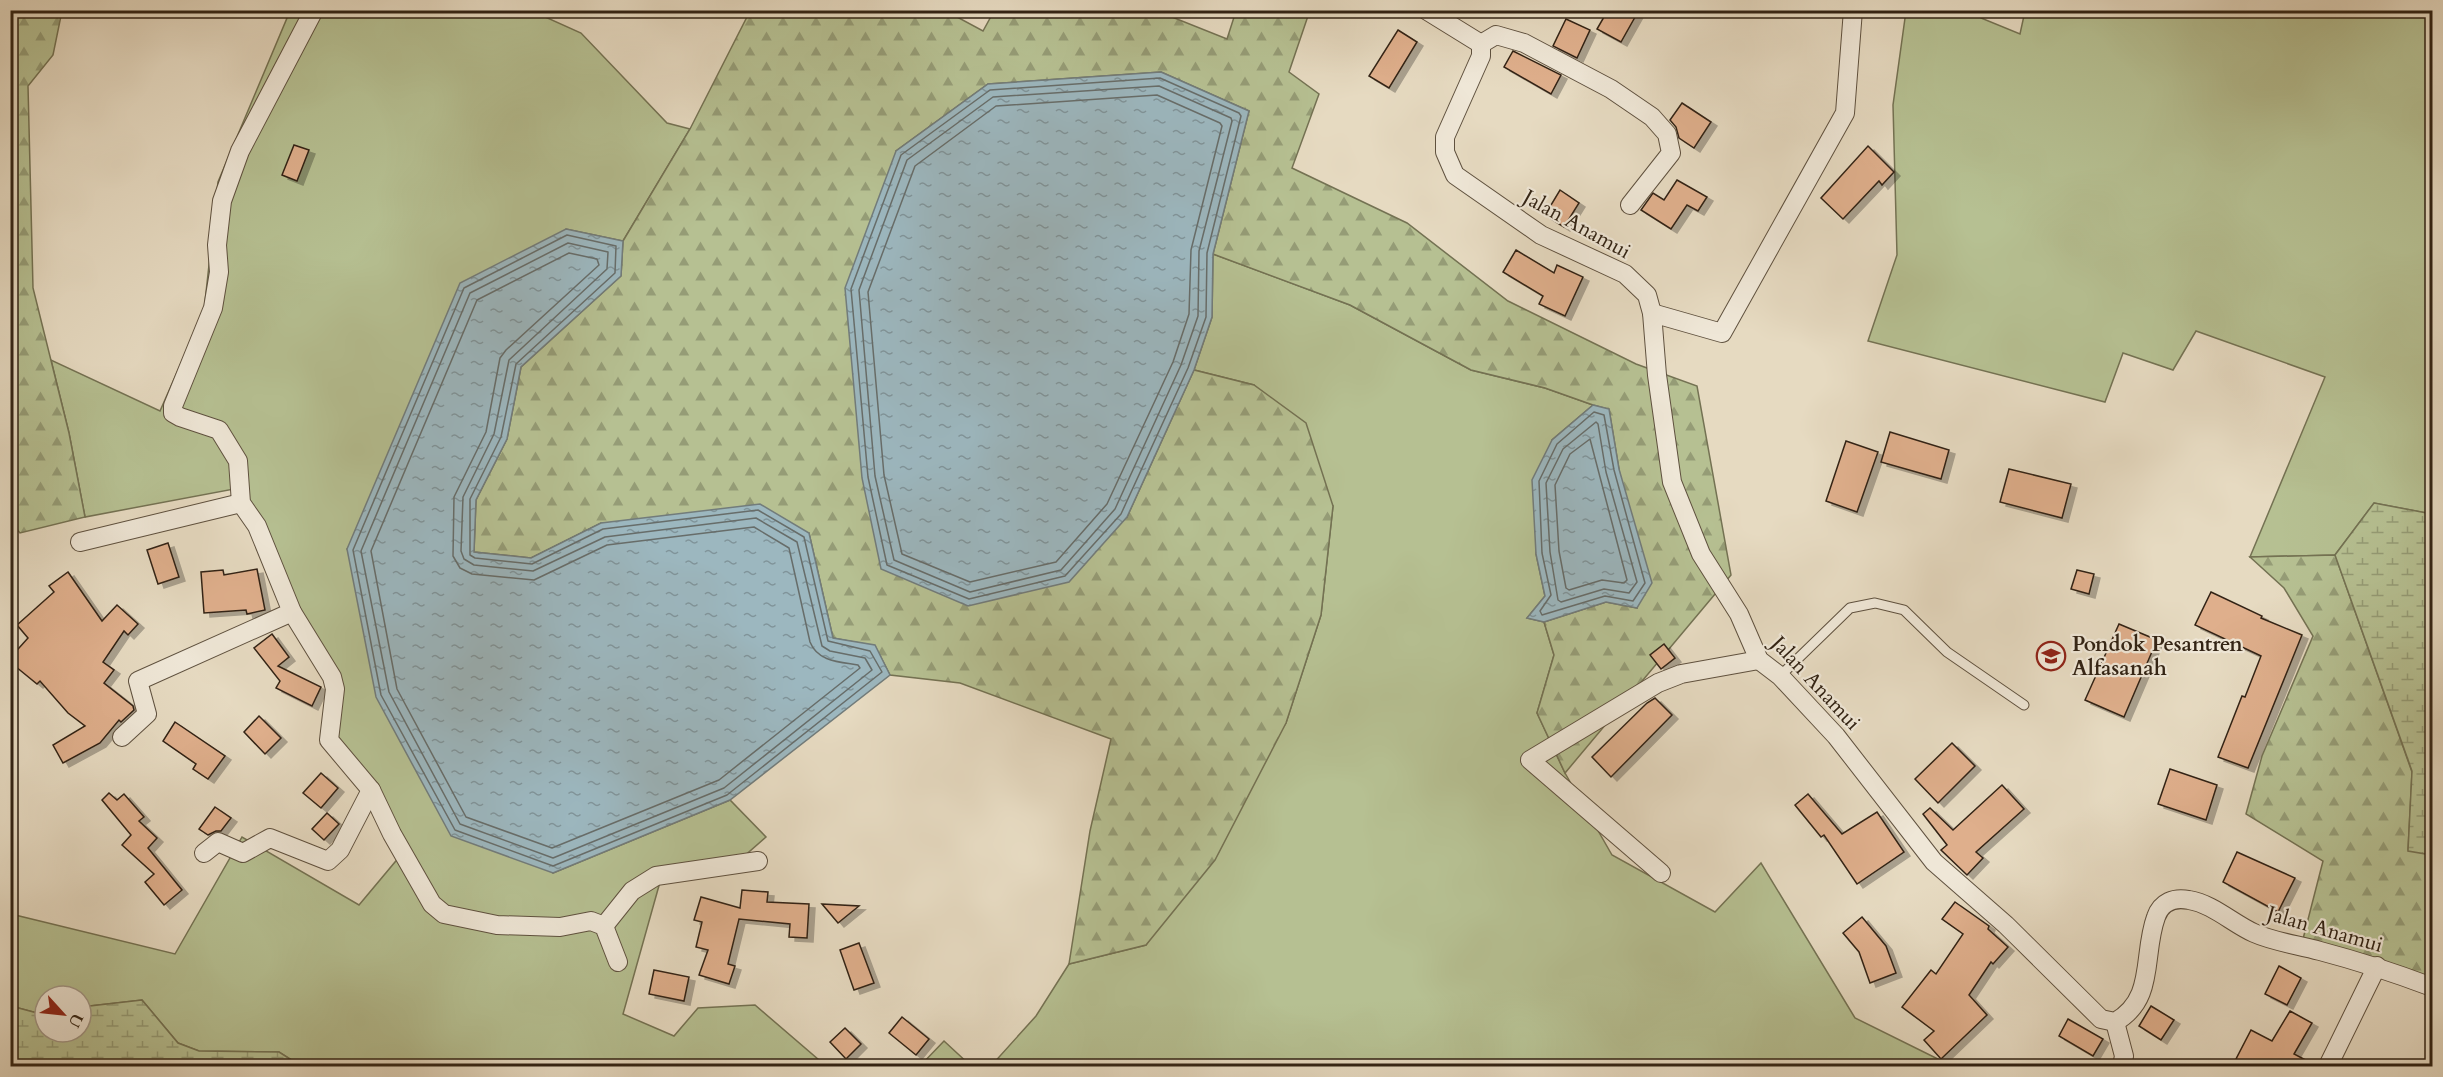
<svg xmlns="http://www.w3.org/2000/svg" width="2443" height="1077" font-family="Cardo,serif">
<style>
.grass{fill:#b6c092;stroke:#747253;stroke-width:1.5}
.forest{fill:url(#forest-firs);stroke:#747253;stroke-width:1.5}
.wetland{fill:url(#wetland-marsh);stroke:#747253;stroke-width:1.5}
.water{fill:url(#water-ripples);stroke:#727c7b;stroke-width:1.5}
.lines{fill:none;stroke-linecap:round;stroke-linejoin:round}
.shore{stroke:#676d6a;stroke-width:1.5}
.building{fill:#dfaf8c;stroke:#322314;stroke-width:1.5;filter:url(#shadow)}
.lane-casing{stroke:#5f513f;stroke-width:11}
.street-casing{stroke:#5f513f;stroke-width:20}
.lane{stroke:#efe7d7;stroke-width:9}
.street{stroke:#efe7d7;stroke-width:18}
.labels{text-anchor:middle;stroke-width:4.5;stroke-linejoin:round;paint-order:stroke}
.street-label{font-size:21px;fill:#322314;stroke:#efe7d7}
.poi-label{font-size:21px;font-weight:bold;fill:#322314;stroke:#efe7d7;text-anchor:start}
</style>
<defs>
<pattern id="forest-firs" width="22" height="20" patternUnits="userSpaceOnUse" patternTransform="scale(1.5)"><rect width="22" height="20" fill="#b6c092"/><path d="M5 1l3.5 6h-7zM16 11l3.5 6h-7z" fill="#959c76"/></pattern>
<pattern id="wetland-marsh" width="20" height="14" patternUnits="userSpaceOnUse" patternTransform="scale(1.5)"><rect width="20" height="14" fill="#b6c092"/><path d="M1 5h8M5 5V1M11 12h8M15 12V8" fill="none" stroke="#959c76"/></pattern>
<pattern id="water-ripples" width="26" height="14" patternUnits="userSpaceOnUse" patternTransform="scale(1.5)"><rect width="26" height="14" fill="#9cb7bf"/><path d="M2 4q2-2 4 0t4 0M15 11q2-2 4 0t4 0" fill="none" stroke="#80949a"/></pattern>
<filter id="shadow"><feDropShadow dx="6" dy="4" stdDeviation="0" flood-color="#0004"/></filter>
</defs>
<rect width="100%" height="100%" fill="#e6dac1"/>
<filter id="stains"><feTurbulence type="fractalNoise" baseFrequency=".00333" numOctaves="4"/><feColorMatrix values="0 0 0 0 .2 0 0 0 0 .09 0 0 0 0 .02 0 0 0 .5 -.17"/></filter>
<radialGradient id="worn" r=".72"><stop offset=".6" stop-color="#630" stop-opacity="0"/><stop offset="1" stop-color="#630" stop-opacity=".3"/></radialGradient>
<g class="grass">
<path d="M 272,11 L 532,11 L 581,33 L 667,123 L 690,129 L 623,241 L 566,229 L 347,549 L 553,873 L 730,800 L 766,837 L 726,872 L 660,882 L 623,1014 L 674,1036 L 698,1008 L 755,1005 L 826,1066 L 301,1066 L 279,1052 L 199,1051 L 178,1043 L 142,1000 L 81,1007 L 81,996 L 45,996 L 45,1012 L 37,1013 L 11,1006 L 11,914 L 175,954 L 242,837 L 359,905 L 400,856 L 372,787 L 321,740 L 335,684 L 239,488 L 85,517 L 69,433 L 51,360 L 160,411 L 204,311 L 218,182 L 287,18 Z"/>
<path d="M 1906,11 L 1981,11 L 1981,18 L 2020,34 L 2025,11 L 2432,11 L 2432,514 L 2374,503 L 2335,555 L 2250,557 L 2325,377 L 2196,331 L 2173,370 L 2123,353 L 2105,402 L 1868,341 L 1897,255 L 1893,105 Z"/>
<path d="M 1213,254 L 1350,305 L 1471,370 L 1545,388 L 1593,405 L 1552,440 L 1536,554 L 1545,596 L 1527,618 L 1544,622 L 1554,655 L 1537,713 L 1565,773 L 1612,855 L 1715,912 L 1761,863 L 1855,1018 L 1952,1066 L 991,1066 L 1036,1016 L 1069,964 L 1146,945 L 1286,723 L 1321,615 L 1333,506 L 1254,385 L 1194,370 L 1212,317 Z"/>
<path d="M 944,1041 L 971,1066 L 920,1066 Z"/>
</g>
<g class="forest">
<path d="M 11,10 L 62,11 L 53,55 L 28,86 L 33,288 L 69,433 L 85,517 L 20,533 L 10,521 Z"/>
<path d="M 1310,10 L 1289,72 L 1319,94 L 1292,168 L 1407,223 L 1508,301 L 1636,364 L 1697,386 L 1731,575 L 1565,773 L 1537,713 L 1554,655 L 1544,622 L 1606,602 L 1637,608 L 1619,469 L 1609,409 L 1593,405 L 1545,388 L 1471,370 L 1350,305 L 1213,254 L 1249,111 L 1161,72 L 988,84 L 896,151 L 1127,517 L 1194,370 L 1254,385 L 1306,423 L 1333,506 L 1321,615 L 1286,723 L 1215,860 L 1146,945 L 1069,964 L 1090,831 L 1111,739 L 960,683 L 890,675 L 875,646 L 833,638 L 809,533 L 601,523 L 531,558 L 474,552 L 476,500 L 507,439 L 521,367 L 621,276 L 623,241 L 690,129 L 750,11 L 946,11 L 983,31 L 994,11 L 1157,11 L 1227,39 L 1236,11 Z"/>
<path d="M 2335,555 L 2412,772 L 2408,850 L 2432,855 L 2432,978 L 2303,939 L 2323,861 L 2246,814 L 2262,756 L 2313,636 L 2284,588 L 2250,557 Z"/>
</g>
<g class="wetland">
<path d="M 2374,503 L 2432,514 L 2432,855 L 2408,851 L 2412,771 L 2335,555 Z"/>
<path d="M 142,1000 L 178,1043 L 199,1051 L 279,1052 L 301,1066 L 11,1066 L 11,1006 L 37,1013 L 45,1012 L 45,1032 L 81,1032 L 81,1007 Z"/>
</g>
<g class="water">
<path d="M 1161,72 L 1249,111 L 1213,254 L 1212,317 L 1194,370 L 1127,517 L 1069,582 L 968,606 L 881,569 L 862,478 L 845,288 L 896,151 L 988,84 Z"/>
<path d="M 566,229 L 623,241 L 621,276 L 521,367 L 507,439 L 476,500 L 474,552 L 531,558 L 601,523 L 760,504 L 809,533 L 833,638 L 875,645 L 890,675 L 730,800 L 553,873 L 451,836 L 376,697 L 347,549 L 460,283 Z"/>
<path d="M 1593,405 L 1609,409 L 1619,469 L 1652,583 L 1637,608 L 1606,602 L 1544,622 L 1527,618 L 1545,596 L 1536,554 L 1532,480 L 1552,440 Z"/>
</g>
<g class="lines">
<g class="shore">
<path d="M 1160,78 L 1239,113 L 1241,116 L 1207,253 L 1206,317 L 1188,368 L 1121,514 L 1065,576 L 969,599 L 887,565 L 868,477 L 851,289 L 901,155 L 990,90 Z"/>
<path d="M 1159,86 L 1231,118 L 1232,121 L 1199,251 L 1198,316 L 1181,365 L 1115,509 L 1061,570 L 970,592 L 894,560 L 875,476 L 859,290 L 907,160 L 993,97 Z"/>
<path d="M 1157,95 L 1220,123 L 1222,126 L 1191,250 L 1189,314 L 1173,362 L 1107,504 L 1056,562 L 970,582 L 902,554 L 884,475 L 868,292 L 915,166 L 996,106 Z"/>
<path d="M 567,235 L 616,246 L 615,273 L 516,364 L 501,437 L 470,499 L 470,555 L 475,558 L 532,564 L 603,529 L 758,510 L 804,537 L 828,641 L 870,651 L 882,672 L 727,795 L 553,866 L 455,830 L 381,695 L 353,550 L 464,288 Z"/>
<path d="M 568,243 L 608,252 L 607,269 L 509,360 L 494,434 L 463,497 L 461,551 L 464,559 L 474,565 L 533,571 L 605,537 L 756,518 L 797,542 L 822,646 L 830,651 L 865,658 L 872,670 L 724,788 L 553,858 L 460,824 L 389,692 L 361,551 L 470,293 Z"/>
<path d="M 569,253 L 597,259 L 599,265 L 506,350 L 500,358 L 486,432 L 454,497 L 453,556 L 460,568 L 472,574 L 534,580 L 607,545 L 754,527 L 789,548 L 810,642 C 818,662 840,662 858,665 L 860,668 L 719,780 L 552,848 L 466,817 L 397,689 L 371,551 L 477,300 Z"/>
<path d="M 1594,412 L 1604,415 L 1614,470 L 1645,583 L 1633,601 L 1605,596 L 1542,615 L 1540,611 L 1551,595 L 1542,553 L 1539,481 L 1557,444 Z"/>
<path d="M 1596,422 L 1598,424 L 1606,472 L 1637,582 L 1629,593 L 1604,589 L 1561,602 L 1558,600 L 1550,552 L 1546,483 L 1563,449 Z"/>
<path d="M 1590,439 L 1627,580 L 1624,583 L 1602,580 L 1569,590 L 1566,588 L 1559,551 L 1555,485 L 1570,454 Z"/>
</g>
</g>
<g class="building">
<path d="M 1608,10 L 1639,10 L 1621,42 L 1597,29 Z"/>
<path d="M 1566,19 L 1590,30 L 1577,58 L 1553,46 Z"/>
<path d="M 1398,30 L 1417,42 L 1389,88 L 1369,76 Z"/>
<path d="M 1513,51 L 1561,75 L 1551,94 L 1504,67 Z"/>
<path d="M 1682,103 L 1711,122 L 1694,148 L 1679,138 L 1676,127 L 1670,120 Z"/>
<path d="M 294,145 L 309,150 L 297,181 L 282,175 Z"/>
<path d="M 1868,146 L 1894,172 L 1882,185 L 1879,181 L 1843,219 L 1821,198 Z"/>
<path d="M 1677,180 L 1707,197 L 1698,211 L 1687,205 L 1671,229 L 1641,210 L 1653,193 L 1664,200 Z"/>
<path d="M 1560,190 L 1579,203 L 1564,227 L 1545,215 Z"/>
<path d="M 1516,250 L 1554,273 L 1557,265 L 1583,277 L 1565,316 L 1539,304 L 1543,296 L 1503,272 Z"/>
<path d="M 1890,432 L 1949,450 L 1941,479 L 1881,462 Z"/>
<path d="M 1846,441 L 1878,452 L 1857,512 L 1826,501 Z"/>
<path d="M 2009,469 L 2071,484 L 2062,518 L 2000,502 Z"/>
<path d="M 168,543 L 179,577 L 158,584 L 147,550 Z"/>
<path d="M 257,569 L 265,610 L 247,614 L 246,610 L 204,613 L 201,572 L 223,570 L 224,575 Z"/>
<path d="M 2077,570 L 2094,574 L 2089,594 L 2071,589 Z"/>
<path d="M 68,572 L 102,621 L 117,605 L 138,624 L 128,635 L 124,631 L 103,662 L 114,670 L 104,683 L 133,706 L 134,710 L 121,722 L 119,720 L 100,743 L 63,763 L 53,745 L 85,726 L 68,713 L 40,681 L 37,684 L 10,662 L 10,658 L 28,638 L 17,625 L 54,592 L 49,586 Z"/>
<path d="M 2211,592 L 2262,616 L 2261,618 L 2302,635 L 2248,768 L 2218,757 L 2242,696 L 2245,697 L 2261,656 L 2195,625 Z"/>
<path d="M 2119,624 L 2157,640 L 2124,717 L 2085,700 Z"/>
<path d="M 272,634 L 289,657 L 278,666 L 321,687 L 312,706 L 276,688 L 280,681 L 254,648 Z"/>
<path d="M 1664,644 L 1675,658 L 1661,669 L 1650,655 Z"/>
<path d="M 1655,698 L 1672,715 L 1611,777 L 1592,757 L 1647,703 Z"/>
<path d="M 259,716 L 281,738 L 265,754 L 244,732 Z"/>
<path d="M 175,722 L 225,756 L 208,779 L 193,769 L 196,764 L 163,741 Z"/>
<path d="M 1952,743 L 1975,766 L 1938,803 L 1915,779 Z"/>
<path d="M 2170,769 L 2217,785 L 2206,820 L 2158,804 Z"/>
<path d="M 321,773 L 338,788 L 321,808 L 303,793 Z"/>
<path d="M 2002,785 L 2024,809 L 1976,852 L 1983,858 L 1967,875 L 1941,850 L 1947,845 L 1923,814 L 1930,808 L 1953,830 Z"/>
<path d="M 109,793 L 117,800 L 124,794 L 144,817 L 139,821 L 157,838 L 148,848 L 182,890 L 164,905 L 145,882 L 154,874 L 122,845 L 131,835 L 102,800 Z"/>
<path d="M 1808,794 L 1842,834 L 1877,812 L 1904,852 L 1857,884 L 1824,835 L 1821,837 L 1795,805 Z"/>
<path d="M 215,807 L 231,818 L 221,831 L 216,831 L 208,835 L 199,829 Z"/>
<path d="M 327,813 L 339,824 L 324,840 L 312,829 Z"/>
<path d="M 2237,852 L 2295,878 L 2278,912 L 2223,882 Z"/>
<path d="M 742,890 L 768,892 L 767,902 L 809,904 L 807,938 L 789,937 L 790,924 L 739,919 L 728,964 L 735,966 L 729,984 L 699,975 L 708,950 L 696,947 L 702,922 L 694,920 L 701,897 L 740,908 Z"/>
<path d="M 1955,902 L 1989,926 L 1988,929 L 2008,947 L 1993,964 L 1991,962 L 1969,995 L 1987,1015 L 1941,1059 L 1924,1040 L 1934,1031 L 1902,1007 L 1931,970 L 1936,974 L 1963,934 L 1942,919 Z"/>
<path d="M 822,904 L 859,906 L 838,923 Z"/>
<path d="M 1862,917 L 1886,946 L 1896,973 L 1870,983 L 1859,952 L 1843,933 Z"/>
<path d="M 859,943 L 874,983 L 854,990 L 840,950 Z"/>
<path d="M 2279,966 L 2301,978 L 2287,1005 L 2265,994 Z"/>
<path d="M 654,970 L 689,977 L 684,1001 L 649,994 Z"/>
<path d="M 2151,1006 L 2174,1020 L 2161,1040 L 2139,1026 Z"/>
<path d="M 2290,1011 L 2312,1023 L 2294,1054 L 2317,1066 L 2250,1066 L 2236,1059 L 2251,1030 L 2272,1041 Z"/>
<path d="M 902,1017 L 929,1039 L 916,1055 L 889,1033 Z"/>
<path d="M 2068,1019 L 2103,1039 L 2093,1056 L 2059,1036 Z"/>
<path d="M 845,1028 L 861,1044 L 846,1059 L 830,1042 Z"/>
</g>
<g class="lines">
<g class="lane-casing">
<path id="lane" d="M 1780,676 L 1850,608 L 1875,603 L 1904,610 L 1947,652 L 2024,705"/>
</g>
<g class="street-casing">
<g id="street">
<path d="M 314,10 L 240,151 L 222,201 L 217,245 L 219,272 L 213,308 L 173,406 L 173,413 L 180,417 L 219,430 L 238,461 L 241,503 L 257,526 L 292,612 L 332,677 L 335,689 L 329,740 L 371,790 L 392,834 L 432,904 L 444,914 L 497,925 L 560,927 L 591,921 L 604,926 L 618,962"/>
<path d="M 1426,10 L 1481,44 L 1481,56 L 1445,137 L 1445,152 L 1455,175 L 1541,235 L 1625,274 L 1647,295 L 1652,313 L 1657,375 L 1672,482 L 1701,554 L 1739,614 L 1759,660 L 1780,676 L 1836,736 L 1934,862 L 2006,925 L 2101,1019 L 2115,1022 C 2156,999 2142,955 2156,917 C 2161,902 2174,897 2189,900 C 2213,904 2232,923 2254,933 C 2274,942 2299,945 2320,951 C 2358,961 2395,973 2432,987"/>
<path d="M 1481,44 L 1496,35 L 1524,43 L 1611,89 L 1652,117 L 1667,134 L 1671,153 L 1630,205"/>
<path d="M 1652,313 L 1722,333 L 1845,113 L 1853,10"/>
<path d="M 80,542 L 241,503"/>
<path d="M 122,737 L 147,714 L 138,681 L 292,612"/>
<path d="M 204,853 L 218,842 L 243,853 L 270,838 L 328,861 L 340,850 L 371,790"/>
<path d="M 1661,873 L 1530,760 L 1658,683 L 1681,674 L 1759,660"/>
<path d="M 604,926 L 632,891 L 656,876 L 758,861"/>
<path d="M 2115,1022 L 2124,1056 L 2122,1066"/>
<path d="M 2328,1066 L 2377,966"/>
</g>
</g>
<use href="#lane" class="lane"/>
<use href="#street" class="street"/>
</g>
<defs>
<g id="school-ring" transform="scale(1.5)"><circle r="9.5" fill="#efe7d7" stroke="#8f2418" stroke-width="1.5"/><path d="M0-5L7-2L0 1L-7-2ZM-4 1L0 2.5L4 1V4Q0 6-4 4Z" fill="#8f2418"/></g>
</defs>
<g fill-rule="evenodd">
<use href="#school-ring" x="2051" y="656"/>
</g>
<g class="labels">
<g class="street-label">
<text transform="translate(1577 224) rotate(29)" y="7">Jalan Anamui</text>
<text transform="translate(1816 683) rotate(47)" y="7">Jalan Anamui</text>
<text transform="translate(2325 929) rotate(16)" y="7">Jalan Anamui</text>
</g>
<g class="poi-label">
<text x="2072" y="651">Pondok Pesantren<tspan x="2072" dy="24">Alfasanah</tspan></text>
</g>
</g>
<rect width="2443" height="1077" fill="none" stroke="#e6dac1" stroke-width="36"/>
<rect x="12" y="12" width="2419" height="1053" fill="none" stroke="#322314" stroke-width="3"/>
<rect x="18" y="18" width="2407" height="1041" fill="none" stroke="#322314" stroke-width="1.5"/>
<g transform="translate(63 1014) rotate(117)"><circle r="28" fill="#efe7d7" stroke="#a39989" stroke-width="1.5"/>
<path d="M0-4.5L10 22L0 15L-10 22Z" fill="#8f2418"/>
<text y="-9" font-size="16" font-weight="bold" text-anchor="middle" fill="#322314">U</text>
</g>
<rect width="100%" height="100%" filter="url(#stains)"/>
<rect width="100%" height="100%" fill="url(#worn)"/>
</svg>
